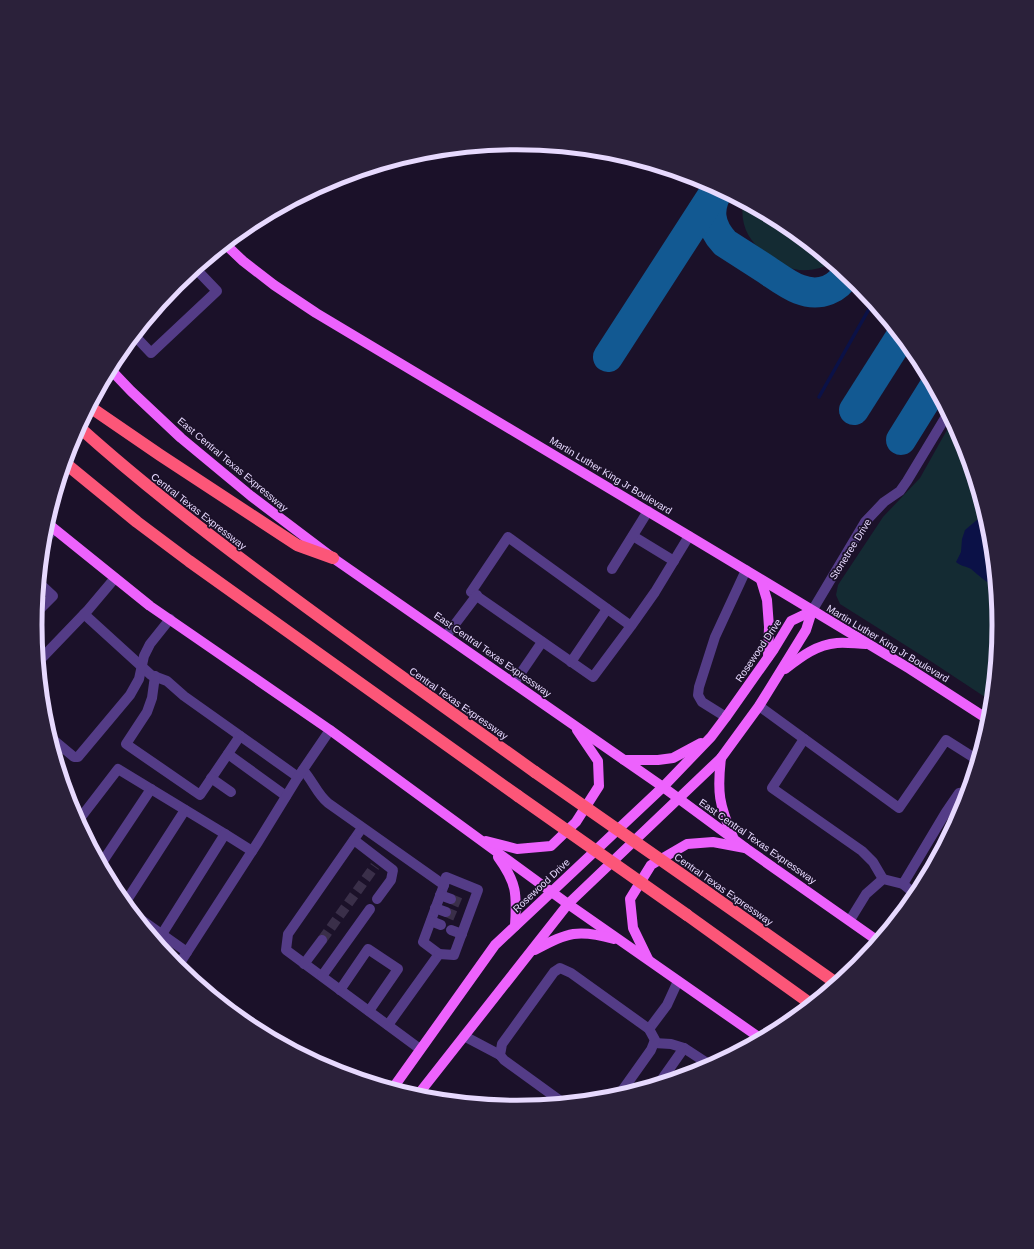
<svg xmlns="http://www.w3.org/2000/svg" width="1034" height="1249" font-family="Helvetica,sans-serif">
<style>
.grass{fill:#142b33}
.water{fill:#0b1147}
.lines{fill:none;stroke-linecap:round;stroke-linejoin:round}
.stream{stroke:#0b1147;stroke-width:3.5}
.taxiway{stroke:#125992;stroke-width:30}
.minor-tunnel{stroke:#3a2f49;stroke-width:10;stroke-dasharray:10 5;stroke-linecap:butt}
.minor{stroke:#543c87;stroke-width:10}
.major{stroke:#ed62fd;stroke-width:10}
.highway{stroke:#fc5678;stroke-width:12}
.highway-bridge{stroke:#fc5678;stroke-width:12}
.labels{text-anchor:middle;stroke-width:3.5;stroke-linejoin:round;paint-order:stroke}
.street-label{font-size:10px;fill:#e7d9fe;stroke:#1b1129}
.rim{fill:none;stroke:#e7d9fe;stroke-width:5}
</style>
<rect width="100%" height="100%" fill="#1b1129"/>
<g class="grass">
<path d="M 743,202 L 785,224 L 833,263 C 820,269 807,272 794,269 C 788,268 783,264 777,261 C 754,248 739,231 743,202 Z"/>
<path d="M 952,421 L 962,440 L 990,531 L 999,625 L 991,701 L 932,662 L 840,604 L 836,595 L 838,585 L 883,517 L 920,478 Z"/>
</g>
<path class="water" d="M 985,516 L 990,531 L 995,587 C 986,582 979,576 971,569 C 966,566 960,566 956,562 L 961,552 L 962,539 L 965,530 L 978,519 Z"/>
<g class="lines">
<path class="stream" d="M 819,397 L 873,302"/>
<g class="taxiway">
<path d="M 719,189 C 707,208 709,226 725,243 C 739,252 753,261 767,270 C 785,282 805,299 828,290 C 836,287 842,281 846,274"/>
<path d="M 608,357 L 714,193"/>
<path d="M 854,410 L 901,336"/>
<path d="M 901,440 L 934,387"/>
</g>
<g class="minor-tunnel">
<path d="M 925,865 L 930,869"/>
<path d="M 451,899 L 463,904"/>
<path d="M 446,912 L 458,917"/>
<path d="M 322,940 L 375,866"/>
</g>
<g class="minor">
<path d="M 134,335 L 151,353 L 217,291 L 195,268"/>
<path d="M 633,536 L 674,561"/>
<path d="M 43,542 L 54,529"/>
<path d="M 612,569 L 648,511"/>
<path d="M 812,611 L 865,522 L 884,502 L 900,491 L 907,481 L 948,413"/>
<path d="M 36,613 L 53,596 L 39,583"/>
<path d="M 84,614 L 151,675 L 167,681 L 184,696 L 298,777"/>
<path d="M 631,626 L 508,537 L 471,592 L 593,677 L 631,626 L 655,592 L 689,536"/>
<path d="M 446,636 L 477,595"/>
<path d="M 39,661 L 88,610 L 115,578"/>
<path d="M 571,662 L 607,609"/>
<path d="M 155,676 L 152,698 L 147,712 L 126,744 L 200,795 L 240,736"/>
<path d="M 514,683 L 542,642"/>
<path d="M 759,706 L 899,808 L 946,740 L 976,759"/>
<path d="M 726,717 L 702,702 L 698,695 L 699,687 L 715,637 L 746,570"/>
<path d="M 50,737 L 74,757 L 78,757 L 130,695 L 139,679 L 144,656 L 150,644 L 170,619"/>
<path d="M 804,739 L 772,788 L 862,851 L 873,862 L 883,879"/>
<path d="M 228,754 L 286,796"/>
<path d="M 303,770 C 313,781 317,794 328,803 L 444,885 L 423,942 L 439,954 L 388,1025"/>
<path d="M 211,778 L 231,792"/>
<path d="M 78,821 L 118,769 L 225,834"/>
<path d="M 362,828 L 288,934 L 286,950 L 420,1049"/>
<path d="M 354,840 L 393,870 L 391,880 L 377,899"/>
<path d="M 101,864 L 151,789"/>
<path d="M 903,884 L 916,895"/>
<path d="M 440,895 L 451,899"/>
<path d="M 125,903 L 185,810"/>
<path d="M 435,908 L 446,912"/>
<path d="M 136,916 L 187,952 L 258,842 L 298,777 L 330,730"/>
<path d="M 850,920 L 866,894 L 883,879 L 903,884 L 946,812 L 959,793 L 967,792"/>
<path d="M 431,921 L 441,925"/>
<path d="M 451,930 L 462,934"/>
<path d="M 157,942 L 225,834 L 252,851"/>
<path d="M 439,954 L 454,955 L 478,890 L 446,877 L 444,885"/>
<path d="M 304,964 L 322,940"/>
<path d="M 178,966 L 187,952"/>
<path d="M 322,976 L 370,909"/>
<path d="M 340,990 L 368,949 L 398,969 L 369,1011"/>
<path d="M 649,1029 L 667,1005 L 678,981"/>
<path d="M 464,1036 L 500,1055"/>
<path d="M 654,1043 L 671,1044 L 684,1048 L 710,1065"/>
<path d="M 660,1082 L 684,1048"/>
<path d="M 562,1102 L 504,1060 L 500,1055 L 502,1044 L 554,972 L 560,968 L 571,973 L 649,1029 L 655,1040 L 651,1050 L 619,1095"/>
</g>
<g class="major">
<path d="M 225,244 L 243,261 L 274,285 L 316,313 L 689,536 L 910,669 L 989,720"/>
<path d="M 110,369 L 131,391 L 181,438 L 251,496 L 333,558 L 663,787 L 747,849 L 878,941"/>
<path d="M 47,523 L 150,606 L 330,730 L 568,904 L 760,1038"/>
<path d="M 761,580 L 767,600 L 769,627 L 768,657"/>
<path d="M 785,669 C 802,656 816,645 837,643 C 847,642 857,644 866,644"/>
<path d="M 721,758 C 717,792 719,805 733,837"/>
<path d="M 624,760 L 658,760 L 673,758 L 701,743"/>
<path d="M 486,841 L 517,849 L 551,846 L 576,822 L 599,786 L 598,761 L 577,730"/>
<path d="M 498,857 C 517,883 517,894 515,926"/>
<path d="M 535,950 C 567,932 579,929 614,939"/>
<path d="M 648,959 L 633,928 L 630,899 L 651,865 L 687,844 L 713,842 L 745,848"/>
<path d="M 393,1088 L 495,945 L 663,787 L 711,737 L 726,717 L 774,649 L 791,621 L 812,611"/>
<path d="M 417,1096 L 568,904 L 721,758 L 759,706 L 806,630 L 812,611"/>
</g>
<g class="highway">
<path d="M 90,407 L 160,455 L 297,545 L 333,558"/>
<path d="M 79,427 C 141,483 207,534 275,584 C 361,648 448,710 535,772"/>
<path d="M 65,463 L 137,522 L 189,561 L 518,796"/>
<path d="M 704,890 L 836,983"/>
<path d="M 687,915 L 811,1004"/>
</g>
<g class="highway-bridge">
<path d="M 535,772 L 704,890"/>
<path d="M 518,796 L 687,915"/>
</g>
</g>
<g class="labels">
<g class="street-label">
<text transform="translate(233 464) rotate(40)" y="4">East Central Texas Expressway</text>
<text transform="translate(611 475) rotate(31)" y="4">Martin Luther King Jr Boulevard</text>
<text transform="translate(199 511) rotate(38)" y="4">Central Texas Expressway</text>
<text transform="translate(850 549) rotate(-58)" y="4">Stonetree Drive</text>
<text transform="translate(888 643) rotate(31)" y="4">Martin Luther King Jr Boulevard</text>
<text transform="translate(758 650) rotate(-56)" y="4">Rosewood Drive</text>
<text transform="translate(493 654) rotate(35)" y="4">East Central Texas Expressway</text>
<text transform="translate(459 703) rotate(35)" y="4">Central Texas Expressway</text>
<text transform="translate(758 841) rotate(35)" y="4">East Central Texas Expressway</text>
<text transform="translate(541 885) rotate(-43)" y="4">Rosewood Drive</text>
<text transform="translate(724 889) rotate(35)" y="4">Central Texas Expressway</text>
</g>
</g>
<path d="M0 0H1034V1249H0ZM42 625a475 475 0 1 1 950 0a475 475 0 1 1-950 0Z" fill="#2b213a" fill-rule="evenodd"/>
<path class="rim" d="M42 625a475 475 0 1 1 950 0a475 475 0 1 1-950 0Z"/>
</svg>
